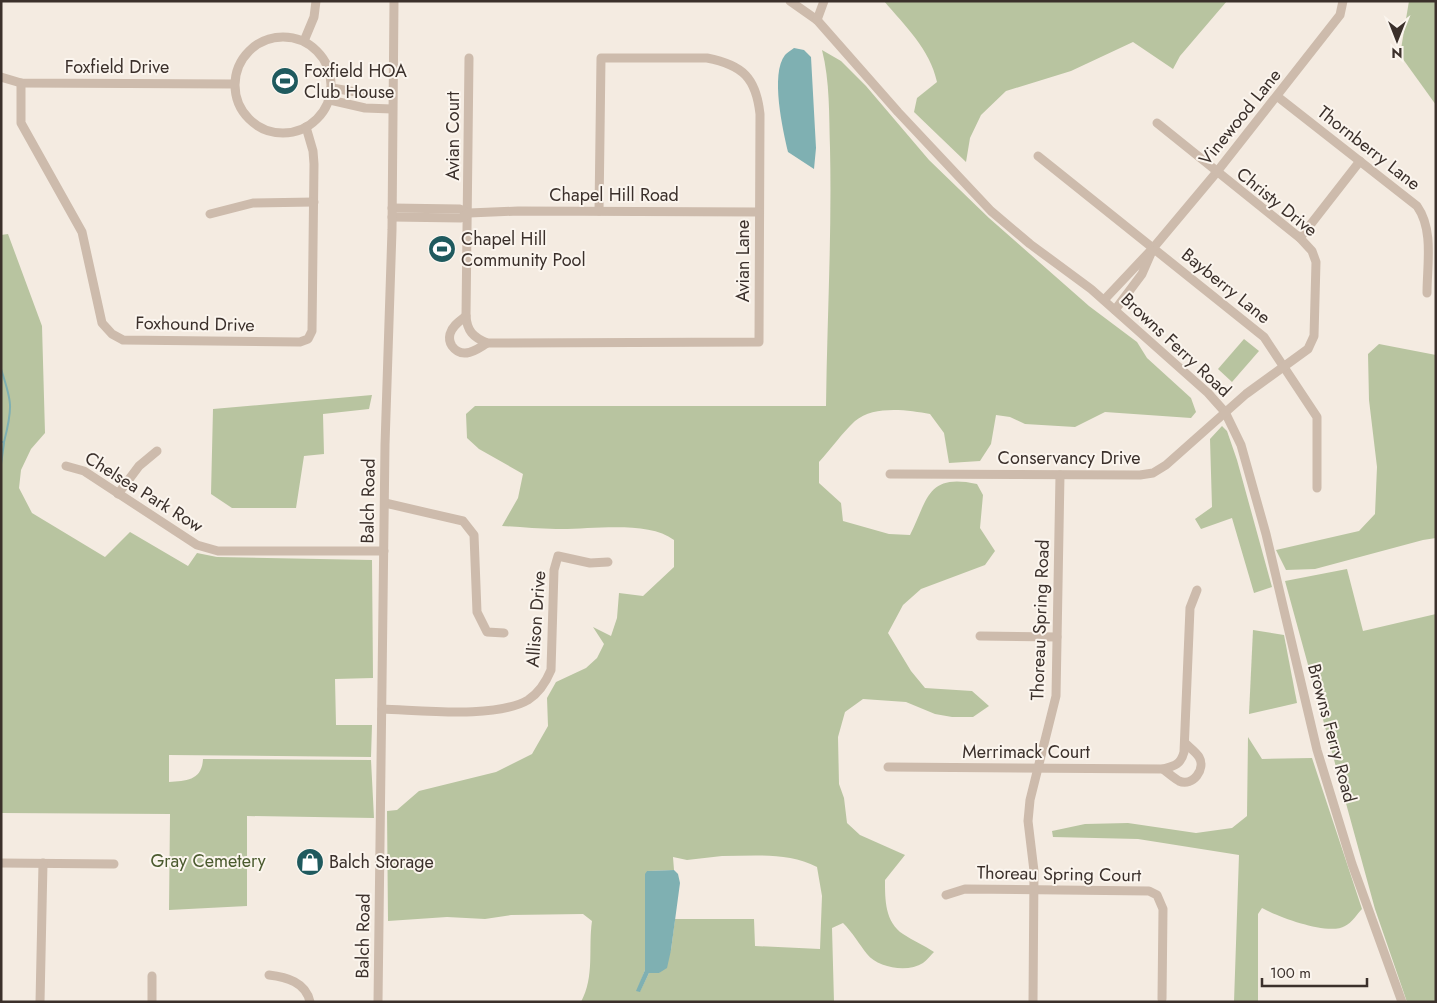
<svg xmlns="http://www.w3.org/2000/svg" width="1437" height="1003" font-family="Jost,sans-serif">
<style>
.green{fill:#b8c4a0;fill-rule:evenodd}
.water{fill:#7fb0b2}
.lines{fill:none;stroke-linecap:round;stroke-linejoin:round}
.stream{stroke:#7fb0b2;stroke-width:2}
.minor{stroke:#cdbbac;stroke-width:9}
.labels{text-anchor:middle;stroke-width:4;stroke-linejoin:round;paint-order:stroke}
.street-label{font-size:18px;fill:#3b302b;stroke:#fbf5ee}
.poi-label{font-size:18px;fill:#3b302b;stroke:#fbf5ee;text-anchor:start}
.park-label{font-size:18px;fill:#4a5a2e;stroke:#fbf5ee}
</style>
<rect width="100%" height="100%" fill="#f4ebe1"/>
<g class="green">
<path d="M 884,1 L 1227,1 L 1180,56 L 1173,69 L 1133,42 L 1071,71 L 1006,91 L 981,115 L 970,138 L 966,162 L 914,112 L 917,98 L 937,82 C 930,49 905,26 884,1 Z"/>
<path d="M 1409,1 L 1436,1 L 1436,105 L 1400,55 Z"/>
<path d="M 822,50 L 841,61 L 866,86 L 929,160 L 989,218 L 1089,306 L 1137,342 L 1147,358 L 1191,398 L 1196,412 L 1191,418 L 1105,412 L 1075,427 L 1025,424 L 1010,417 L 996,415 L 991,444 L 980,461 L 949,463 L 944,433 L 930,414 C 908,410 874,405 855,421 C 842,433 831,449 819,462 L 819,483 L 841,503 L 843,521 L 889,534 L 910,535 C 928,499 927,473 977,484 L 983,495 L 980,528 L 995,551 L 985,565 L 921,589 L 903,605 L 888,633 L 911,671 L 925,688 L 972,691 L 989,706 L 973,717 L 952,717 L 935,714 L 906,702 L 863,699 L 845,712 L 838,737 L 839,784 L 844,798 L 847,823 L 860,835 L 905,855 L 885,880 C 885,900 885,922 903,934 C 913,941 924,945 934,952 C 931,955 927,960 923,963 C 908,973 878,968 867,954 C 859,944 853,933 843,923 L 832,928 L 834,1002 L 581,1002 C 595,976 588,948 592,921 L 583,914 L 511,915 L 485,919 L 447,917 L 388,921 L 387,811 L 397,810 L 419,791 L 496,772 L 532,754 L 548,726 L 547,698 L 556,682 L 586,668 L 597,658 L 604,644 L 593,627 L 611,636 L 617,618 L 619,593 L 643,596 L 674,567 L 674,540 C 647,520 590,530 556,529 C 538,529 520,527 502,526 L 518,498 L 523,474 L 479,449 L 467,438 L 466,414 L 475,406 L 826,406 C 827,320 832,234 830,148 C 829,116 830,81 822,50 ZM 722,856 C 754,856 788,852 817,867 L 822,896 L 820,949 L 755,946 L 754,919 L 675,919 L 671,950 L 659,973 L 649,973 L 640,991 L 637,991 L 645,970 L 645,886 L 647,871 L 674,870 L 673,857 L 687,860 Z"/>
<path d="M 8,234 L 42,326 L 45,433 L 31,449 L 21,470 L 19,488 L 32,513 L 105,557 L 130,532 L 188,566 L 197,553 L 217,557 L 372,560 L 373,678 L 335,679 L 336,725 L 372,725 L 371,757 L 169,755 L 169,782 C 187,781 202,780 203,759 L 371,760 L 374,818 L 247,816 L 247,906 L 169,910 L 170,814 L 1,813 L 1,235 Z"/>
<path d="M 1244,339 L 1259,351 L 1232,382 L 1218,369 Z"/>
<path d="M 1379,344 L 1436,355 L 1436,538 L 1423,540 L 1315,569 L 1286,570 L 1276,550 L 1359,531 L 1375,514 L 1377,467 L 1369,400 L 1368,354 Z"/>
<path d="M 372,395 L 369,409 L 323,414 L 324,454 L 304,456 L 296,508 L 232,508 L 211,494 L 213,409 Z"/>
<path d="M 1222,426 L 1227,431 L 1237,460 L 1272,587 L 1254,593 L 1232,518 L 1201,529 L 1195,519 L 1212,507 L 1210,439 Z"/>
<path d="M 1347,569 L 1363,631 L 1436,614 L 1436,1002 L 1407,1002 L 1375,909 L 1285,581 Z"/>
<path d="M 1253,630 L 1284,635 L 1297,703 L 1249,714 Z"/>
<path d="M 1248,737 L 1262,759 L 1312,758 L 1362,909 C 1357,914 1352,923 1345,926 C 1329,936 1278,917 1262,908 L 1258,914 L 1258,1002 L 1234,1002 L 1239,855 L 1138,839 L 1053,837 L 1052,831 L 1085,824 L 1128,823 L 1196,833 L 1232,828 L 1247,816 Z"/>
</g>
<g class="water">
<path d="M 794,48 L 804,50 L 811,57 L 816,148 L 814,169 L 788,152 C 783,130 770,74 785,55 C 787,53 791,50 794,48 Z"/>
<path d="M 674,870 L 678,874 L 680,883 L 671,950 L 667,968 L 659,973 L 649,973 L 640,992 L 636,991 L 645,970 L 645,874 L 647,871 Z"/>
</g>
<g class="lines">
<g class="stream">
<path d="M 1,369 C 12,402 13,407 4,442 L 1,442"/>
<path d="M 1,464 L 4,443"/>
</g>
<g class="minor">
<path d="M 790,1 L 817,20 L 898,112 L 991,211 L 1030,244 L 1091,289 L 1208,393 L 1225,412 L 1241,445 L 1266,534 L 1317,750 L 1352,864 L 1402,1002"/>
<path d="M 817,20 L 824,1"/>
<circle cx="283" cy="85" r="48"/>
<path d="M 304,41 L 314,17 L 316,1"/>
<path d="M 469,58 L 466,316 C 467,331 473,337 487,343 L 759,342 L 760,114 C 756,78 743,65 707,58 L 601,58 L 599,211"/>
<path d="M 1,77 L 21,83 L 234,84"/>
<path d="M 21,83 L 21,123 L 82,232 L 102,323 L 112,334 L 123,340 L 300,342 L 308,339 L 312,331 L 314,164 L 313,151 L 306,127"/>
<path d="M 332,88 L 374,95 L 392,94"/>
<path d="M 1278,97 L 1417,206 C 1434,230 1427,265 1427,293"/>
<path d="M 330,100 L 365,108 L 392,109"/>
<path d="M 1038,156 L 1264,337 L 1317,417 L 1317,488"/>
<path d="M 392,208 L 460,209 L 469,213"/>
<path d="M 210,214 L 253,203 L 314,202"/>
<path d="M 392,217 L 461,218 L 469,213 L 518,211 L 759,212"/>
<path d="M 1300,238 L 1360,161"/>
<path d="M 1104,300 L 1154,247 L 1216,173 L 1340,15 L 1343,1"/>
<path d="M 1115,310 L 1142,274 L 1152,251"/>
<path d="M 466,316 C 460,321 452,326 450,334 C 449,338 450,343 452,346 C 462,360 477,350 487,343"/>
<path d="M 66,466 L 84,471 L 197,545 L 218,551 L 384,551"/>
<path d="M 890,474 L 1140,475 L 1153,473 L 1166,465 L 1246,394 L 1308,349 L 1314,336 L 1316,262 L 1312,251 L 1300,238 L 1157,123"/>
<path d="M 118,494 L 139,466 L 157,451"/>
<path d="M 385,503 L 463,521 L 474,535 L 477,612 L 487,632 L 504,633"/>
<path d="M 980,636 L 1057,637"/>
<path d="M 382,709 C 420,710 496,719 528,700 C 539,693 546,682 551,670 L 554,570 L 558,556 L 590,563 L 608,562"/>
<path d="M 888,767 L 1163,769 C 1175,766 1181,764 1184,752 L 1190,608 L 1197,590"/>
<path d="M 1163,769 C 1168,773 1174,778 1179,781 C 1193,787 1206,769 1199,757 C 1196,752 1189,747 1185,743"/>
<path d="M 1,863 L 114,864"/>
<path d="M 946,895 L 965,889 L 1149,891 L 1157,895 L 1163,909 L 1162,999"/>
<path d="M 269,975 C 286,977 306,982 310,1002"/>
<path d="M 40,1002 L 43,863"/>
<path d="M 152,1002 L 152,976"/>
<path d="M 378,1002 L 385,445 L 392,230 L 394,1"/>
<path d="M 1033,1002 L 1034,871 L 1028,821 L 1030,800 L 1056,696 L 1060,475"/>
</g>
</g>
<defs>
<g id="stadium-disc" transform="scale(1.4375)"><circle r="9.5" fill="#1f5a5e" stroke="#fbf5ee"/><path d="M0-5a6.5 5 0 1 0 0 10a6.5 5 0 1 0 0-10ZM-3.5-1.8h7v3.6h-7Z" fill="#fff"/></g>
<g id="shop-disc" transform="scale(1.4375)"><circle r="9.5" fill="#1f5a5e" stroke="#fbf5ee"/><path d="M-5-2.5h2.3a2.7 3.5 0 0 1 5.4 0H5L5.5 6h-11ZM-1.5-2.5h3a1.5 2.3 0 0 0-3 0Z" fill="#fff"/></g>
</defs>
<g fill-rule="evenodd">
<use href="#stadium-disc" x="285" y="81"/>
<use href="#stadium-disc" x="442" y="249"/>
<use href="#shop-disc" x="310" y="862"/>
</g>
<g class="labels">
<g class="street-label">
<text x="117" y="73">Foxfield Drive</text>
<text transform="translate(1240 117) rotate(-51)" y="6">Vinewood Lane</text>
<text transform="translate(453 136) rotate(-90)" y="6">Avian Court</text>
<text transform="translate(1369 148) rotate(38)" y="6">Thornberry Lane</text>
<text x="614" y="201">Chapel Hill Road</text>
<text transform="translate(1277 202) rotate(39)" y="6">Christy Drive</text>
<text transform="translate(743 261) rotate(-90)" y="6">Avian Lane</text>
<text transform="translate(1226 286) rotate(39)" y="6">Bayberry Lane</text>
<text transform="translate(195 324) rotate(1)" y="6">Foxhound Drive</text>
<text transform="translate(1176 345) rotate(43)" y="6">Browns Ferry Road</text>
<text x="1069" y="464">Conservancy Drive</text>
<text transform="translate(144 492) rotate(32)" y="6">Chelsea Park Row</text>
<text transform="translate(368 501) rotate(-89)" y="6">Balch Road</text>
<text transform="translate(536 619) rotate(-86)" y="6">Allison Drive</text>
<text transform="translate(1040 620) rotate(-88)" y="6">Thoreau Spring Road</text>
<text transform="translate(1332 733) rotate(75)" y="6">Browns Ferry Road</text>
<text x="1026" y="758">Merrimack Court</text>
<text transform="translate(1059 874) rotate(1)" y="6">Thoreau Spring Court</text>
<text transform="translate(363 936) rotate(-89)" y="6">Balch Road</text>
</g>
<g class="poi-label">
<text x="304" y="77">Foxfield HOA<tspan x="304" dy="21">Club House</tspan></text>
<text x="461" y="245">Chapel Hill<tspan x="461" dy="21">Community Pool</tspan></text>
<text x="329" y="868">Balch Storage</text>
</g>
<g class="park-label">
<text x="208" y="867">Gray Cemetery</text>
</g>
</g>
<rect width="1437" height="1003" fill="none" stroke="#3b302b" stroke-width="5"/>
<g transform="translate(1397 40) rotate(180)" stroke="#fbf5ee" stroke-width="4" paint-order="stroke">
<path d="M0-4L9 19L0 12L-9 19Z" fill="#3b302b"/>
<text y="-8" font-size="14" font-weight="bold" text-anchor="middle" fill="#3b302b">N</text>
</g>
<path d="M1262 978v8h105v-8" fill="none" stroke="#3b302b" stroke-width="2.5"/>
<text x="1270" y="978" font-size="15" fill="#3b302b" stroke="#fbf5ee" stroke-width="4" paint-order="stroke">100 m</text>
</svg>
